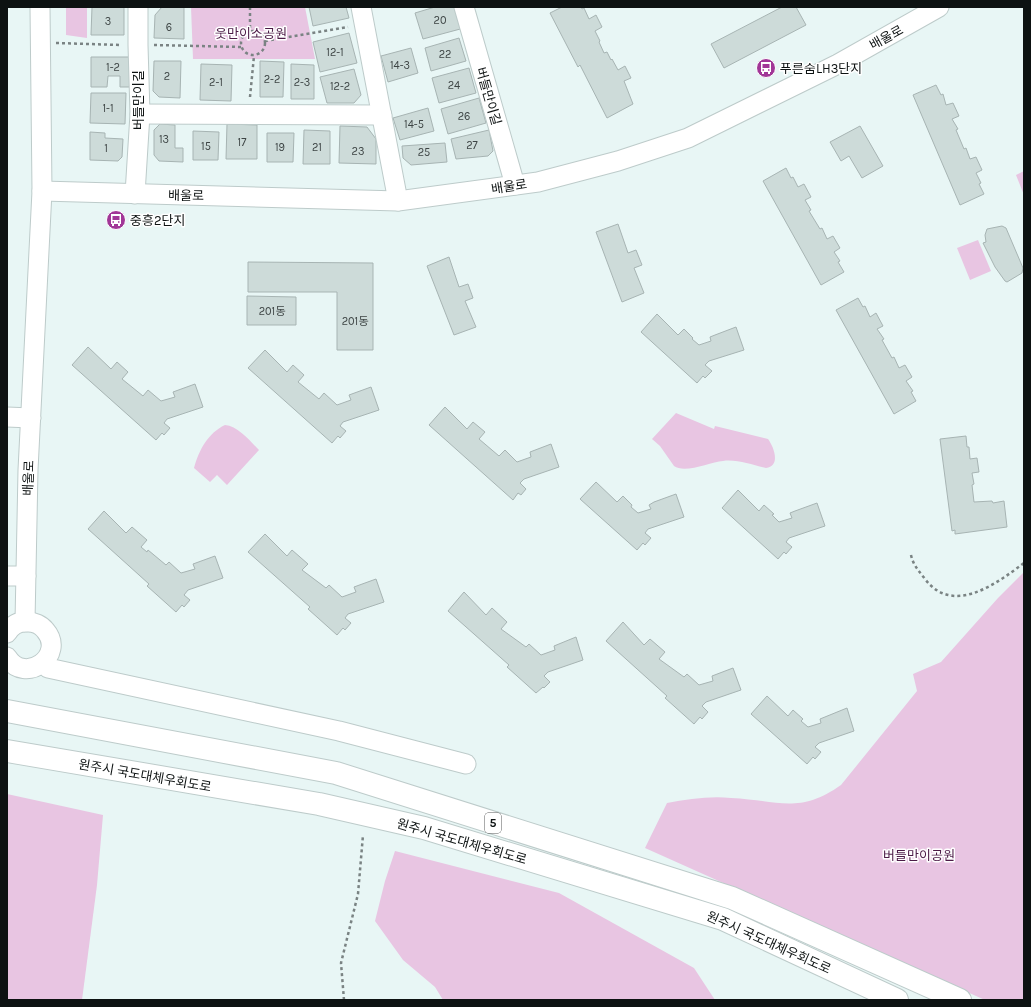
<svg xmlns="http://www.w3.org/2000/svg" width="1031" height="1007" font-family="Karla,'Noto Sans KR',sans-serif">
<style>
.green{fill:#e8c5e2}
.building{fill:#cddbd9;stroke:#a7b4b3}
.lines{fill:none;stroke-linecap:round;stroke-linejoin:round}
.minor-casing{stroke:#bdcbca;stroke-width:21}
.highway-casing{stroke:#bdcbca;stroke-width:24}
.path{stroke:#7a8383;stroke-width:2.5;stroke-dasharray:3 3;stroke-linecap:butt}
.minor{stroke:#fff;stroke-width:19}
.highway{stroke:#fff;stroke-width:22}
.labels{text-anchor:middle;stroke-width:3;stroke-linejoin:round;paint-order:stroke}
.number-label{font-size:11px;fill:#3d4444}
.shield{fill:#fff;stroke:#565959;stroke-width:1}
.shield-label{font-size:12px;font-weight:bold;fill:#0d1212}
.park-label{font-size:13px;fill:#4c1b47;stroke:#fff}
.street-label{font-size:13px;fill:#0d1212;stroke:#fff}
.poi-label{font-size:13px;fill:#0d1212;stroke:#fff;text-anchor:start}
</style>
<rect width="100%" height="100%" fill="#e8f6f5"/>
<g class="green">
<path d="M 66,7 L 87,7 L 87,38 L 66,35 Z"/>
<path d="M 191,7 L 305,7 L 315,59 L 193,59 Z"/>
<path d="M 1024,171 L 1024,195 L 1016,175 Z"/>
<path d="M 978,240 L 991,271 L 970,280 L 957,248 Z"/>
<path d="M 676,413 L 714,429 L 715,426 L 768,439 C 774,447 781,466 766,468 C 752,465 737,459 723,461 C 710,462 685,474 674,466 L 660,446 L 652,439 Z"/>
<path d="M 225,425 C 238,426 250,441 259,450 L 227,485 L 217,475 L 210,482 L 194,468 C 199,450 208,433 225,425 Z"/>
<path d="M 1024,572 L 1024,1000 L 985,1000 L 645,848 L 667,803 C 688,799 710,796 731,798 C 777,800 799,815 841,785 L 917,691 L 913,674 L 941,662 L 998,598 Z"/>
<path d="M 7,794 L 103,815 L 97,885 L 82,1000 L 7,1000 Z"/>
<path d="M 395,851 L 559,893 L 694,968 L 715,1000 L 443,1000 L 435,987 L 403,960 L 375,921 L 385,881 Z"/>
</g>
<g class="building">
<path d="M 92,7 L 124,7 L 124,35 L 91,35 Z"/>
<path d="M 162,7 L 184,7 L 184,39 L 154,38 L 155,15 Z"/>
<path d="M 309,7 L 346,7 L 349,18 L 313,26 Z"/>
<path d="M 435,7 L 458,7 L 464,28 L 423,39 L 415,13 Z"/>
<path d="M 562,7 L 581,7 L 582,9 L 584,8 L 589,19 L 596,15 L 602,27 L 595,31 L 600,41 L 599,42 L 604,53 L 607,52 L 611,60 L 612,59 L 618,70 L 625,66 L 631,78 L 624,81 L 633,104 L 607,118 L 580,65 L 578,67 L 550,13 Z"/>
<path d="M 782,7 L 796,7 L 806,25 L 724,68 L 711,44 Z"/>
<path d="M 349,33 L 357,63 L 320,72 L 313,42 Z"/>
<path d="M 459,38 L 466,61 L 431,71 L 425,48 Z"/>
<path d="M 411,48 L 418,73 L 388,82 L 381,56 Z"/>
<path d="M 91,57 L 134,57 L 134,87 L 120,87 L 120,76 L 108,76 L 107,87 L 91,87 Z"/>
<path d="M 154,61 L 181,61 L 180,98 L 159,97 L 153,91 Z"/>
<path d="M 260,61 L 284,62 L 283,97 L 260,97 Z"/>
<path d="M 201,64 L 232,65 L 231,101 L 200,100 Z"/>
<path d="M 291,64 L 314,65 L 314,99 L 291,99 Z"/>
<path d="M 469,68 L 476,93 L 439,103 L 432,78 Z"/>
<path d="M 354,69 L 361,95 L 354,103 L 327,103 L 320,77 Z"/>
<path d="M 936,85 L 941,95 L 943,94 L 946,105 L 953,103 L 959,116 L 952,119 L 958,129 L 956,130 L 964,149 L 966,148 L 970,159 L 976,157 L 982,170 L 976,173 L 981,183 L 979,184 L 984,194 L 960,205 L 913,95 Z"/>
<path d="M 91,93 L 126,93 L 125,124 L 90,123 Z"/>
<path d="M 479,98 L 486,123 L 448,134 L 441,109 Z"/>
<path d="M 428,108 L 434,131 L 400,140 L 393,118 Z"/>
<path d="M 160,124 L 175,125 L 175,148 L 183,148 L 183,162 L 159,161 L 154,155 L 154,130 Z"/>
<path d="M 227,124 L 257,125 L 257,159 L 226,159 Z"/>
<path d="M 340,126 L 367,127 L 376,139 L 376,164 L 339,163 Z"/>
<path d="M 860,126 L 883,166 L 862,178 L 849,156 L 841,161 L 830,142 Z"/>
<path d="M 304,130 L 330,131 L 330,164 L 303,164 Z"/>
<path d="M 489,130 L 493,151 L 488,156 L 456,159 L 451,139 Z"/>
<path d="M 193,131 L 219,132 L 218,160 L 193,160 Z"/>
<path d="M 90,132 L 105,133 L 105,138 L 123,139 L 122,157 L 118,161 L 90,160 Z"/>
<path d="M 267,133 L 294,133 L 293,162 L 267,162 Z"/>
<path d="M 445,143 L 447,162 L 411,165 L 403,158 L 402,146 Z"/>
<path d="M 786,168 L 791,178 L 793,177 L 798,187 L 804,184 L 811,197 L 805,200 L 811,210 L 809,211 L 820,229 L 822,228 L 827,239 L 833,236 L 840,248 L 834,252 L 840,261 L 838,262 L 844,272 L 821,285 L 763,181 Z"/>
<path d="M 618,224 L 628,253 L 636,250 L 642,265 L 634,268 L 644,293 L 622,302 L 596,232 Z"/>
<path d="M 1002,226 L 1006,228 L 1023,268 L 1022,273 L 1007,282 L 1005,281 L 995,267 L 983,243 L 986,242 L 985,235 L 987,229 Z"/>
<path d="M 449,257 L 459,287 L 468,284 L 473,298 L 465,301 L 476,327 L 454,335 L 427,266 Z"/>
<path d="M 248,262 L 373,263 L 373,350 L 337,350 L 337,292 L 248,292 Z"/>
<path d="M 247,296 L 296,297 L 296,325 L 247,325 Z"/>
<path d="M 858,298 L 863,307 L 865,306 L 870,317 L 876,313 L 883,326 L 877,329 L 884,339 L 882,340 L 892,358 L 894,357 L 899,368 L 905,365 L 912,377 L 906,381 L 913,391 L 911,392 L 916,401 L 894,414 L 836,310 Z"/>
<path d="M 657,314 L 678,335 L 684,329 L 693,338 L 692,339 L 699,345 L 711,341 L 710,337 L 715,335 L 736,327 L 744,350 L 709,361 L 705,365 L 712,371 L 705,378 L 703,376 L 697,383 L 641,332 Z"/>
<path d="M 88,347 L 111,369 L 117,362 L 128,372 L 122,379 L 143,396 L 148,390 L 161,401 L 175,397 L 173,392 L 195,384 L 203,407 L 167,419 L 164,423 L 170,428 L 164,435 L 162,433 L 156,440 L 72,365 Z"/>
<path d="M 265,350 L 287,372 L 293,365 L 304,375 L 298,382 L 319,399 L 324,393 L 337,405 L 351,400 L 349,395 L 371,387 L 379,410 L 343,422 L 340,426 L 346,431 L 340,438 L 338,436 L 332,443 L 248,368 Z"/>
<path d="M 445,407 L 467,429 L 473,422 L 485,432 L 479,439 L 499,456 L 505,450 L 517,462 L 531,457 L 530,452 L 551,444 L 559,467 L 524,479 L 520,483 L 526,489 L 521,495 L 518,493 L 513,500 L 429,425 Z"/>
<path d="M 966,436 L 967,447 L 969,447 L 970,459 L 977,458 L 979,472 L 972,473 L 974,484 L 972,485 L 974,502 L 992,501 L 993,503 L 1004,501 L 1007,527 L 955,534 L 955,530 L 952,531 L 940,439 Z"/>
<path d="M 596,482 L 617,502 L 623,496 L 632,505 L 631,507 L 638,513 L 651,509 L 649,505 L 654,502 L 676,494 L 684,517 L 648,529 L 645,533 L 651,538 L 645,545 L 643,543 L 637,550 L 580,499 Z"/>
<path d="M 738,490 L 759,511 L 764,505 L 774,514 L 772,515 L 779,522 L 792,518 L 790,513 L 795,511 L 817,503 L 825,526 L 789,538 L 786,542 L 792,547 L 786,554 L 784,552 L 778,559 L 722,508 Z"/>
<path d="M 104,511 L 126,533 L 132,527 L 147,540 L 141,547 L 147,552 L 148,550 L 166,565 L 169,562 L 181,573 L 195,569 L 193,564 L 215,556 L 223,578 L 188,590 L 184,595 L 190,600 L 184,607 L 182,605 L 176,612 L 147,586 L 149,584 L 88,529 Z"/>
<path d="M 265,534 L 287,556 L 292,550 L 308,564 L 302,570 L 326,588 L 329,585 L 342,597 L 356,592 L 354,587 L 376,579 L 384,602 L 348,614 L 345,618 L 351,623 L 345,630 L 343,628 L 337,635 L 308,609 L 310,607 L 248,552 Z"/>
<path d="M 464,592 L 486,615 L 492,608 L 507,622 L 501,629 L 526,647 L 529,644 L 541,655 L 555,650 L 554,646 L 576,637 L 583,660 L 548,672 L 544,676 L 550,682 L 544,688 L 543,687 L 536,693 L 507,667 L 509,665 L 448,611 Z"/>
<path d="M 623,622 L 644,645 L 650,639 L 665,652 L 659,659 L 684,677 L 687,674 L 699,685 L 713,681 L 712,676 L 733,668 L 741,690 L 706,702 L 702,706 L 708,712 L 702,719 L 700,717 L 694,724 L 665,698 L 667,696 L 606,641 Z"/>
<path d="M 767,696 L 788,716 L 793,710 L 803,719 L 801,721 L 808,727 L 821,723 L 820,719 L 847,708 L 854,731 L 819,743 L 815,747 L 821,752 L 815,759 L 813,757 L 807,764 L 751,714 Z"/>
</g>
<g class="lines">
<g class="minor-casing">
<g id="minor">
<path d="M 361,7 L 398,201"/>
<path d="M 464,7 L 515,185"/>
<path d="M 140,114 L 382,115"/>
<path d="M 42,191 L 398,201 L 538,182 L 618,161 L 688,138 L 838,64 L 939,7"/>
<path d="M 135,194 L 140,114 L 138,45 L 138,7"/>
<path d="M 7,417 L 31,418"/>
<path d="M 7,576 L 26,576"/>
<path d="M 25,622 L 28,470 L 42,191 L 40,7"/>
<path d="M 7,633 C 12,625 19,621 28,622 C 34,622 41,625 45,630 C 67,655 25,686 7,657"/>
<path d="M 44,662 L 48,668 L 339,731 L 466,764"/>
</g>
</g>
<g class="highway-casing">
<g id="highway">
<path d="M 7,711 L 336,773 L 732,898 L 960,1000"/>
<path d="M 7,751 L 319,804 L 424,828 L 723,919 L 897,1000"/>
</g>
</g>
<g class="path">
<path d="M 250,7 L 250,31"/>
<circle cx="253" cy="43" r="12"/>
<path d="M 265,41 L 348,27"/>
<path d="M 56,43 L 121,45"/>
<path d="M 154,45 L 241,47"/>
<path d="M 250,97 L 254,56"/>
<path d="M 911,555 C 913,565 919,571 925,579 C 953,616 996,584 1024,563"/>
<path d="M 344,1000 L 341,963 L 358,894 L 363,835"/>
</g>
<use href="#minor" class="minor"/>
<use href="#highway" class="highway"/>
</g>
<defs>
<g id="bus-disc" transform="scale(1)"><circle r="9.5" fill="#a13697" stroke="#fff"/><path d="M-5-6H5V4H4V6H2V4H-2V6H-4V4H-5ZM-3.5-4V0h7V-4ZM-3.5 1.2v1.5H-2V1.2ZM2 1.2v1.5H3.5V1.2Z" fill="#fff"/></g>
</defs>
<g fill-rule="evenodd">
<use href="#bus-disc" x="766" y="68"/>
<use href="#bus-disc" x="116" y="220"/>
</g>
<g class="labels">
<g class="number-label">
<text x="440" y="24">20</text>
<text x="108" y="25">3</text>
<text x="169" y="31">6</text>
<text x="335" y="56">12-1</text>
<text x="445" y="58">22</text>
<text x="400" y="69">14-3</text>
<text x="113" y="71">1-2</text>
<text x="167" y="80">2</text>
<text x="272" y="83">2-2</text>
<text x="216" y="86">2-1</text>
<text x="302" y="86">2-3</text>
<text x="454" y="89">24</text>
<text x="340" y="90">12-2</text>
<text x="108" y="112">1-1</text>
<text x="464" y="120">26</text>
<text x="414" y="128">14-5</text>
<text x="164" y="143">13</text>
<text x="242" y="146">17</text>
<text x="472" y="149">27</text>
<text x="206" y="150">15</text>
<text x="280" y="151">19</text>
<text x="317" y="151">21</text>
<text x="106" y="152">1</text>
<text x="358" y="155">23</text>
<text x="424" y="156">25</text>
<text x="272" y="315">201동</text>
<text x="355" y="325">201동</text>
</g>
<rect class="shield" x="485" y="813" width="16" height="20" rx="3"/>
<g class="shield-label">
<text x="493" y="827">5</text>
</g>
<g class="park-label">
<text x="251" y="38">웃만이소공원</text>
<text x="919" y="860">버들만이공원</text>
</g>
<g class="street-label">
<text transform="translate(886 37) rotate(-29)" y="5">배울로</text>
<text transform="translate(489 96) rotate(74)" y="5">버들만이길</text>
<text transform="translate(138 100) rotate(-90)" y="5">버들만이길</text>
<text transform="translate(509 186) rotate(-9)" y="5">배울로</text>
<text transform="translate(186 195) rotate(1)" y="5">배울로</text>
<text transform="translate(28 478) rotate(-88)" y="5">배울로</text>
<text transform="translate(145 775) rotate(10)" y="5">원주시 국도대체우회도로</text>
<text transform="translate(462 841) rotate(16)" y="5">원주시 국도대체우회도로</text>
<text transform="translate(769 942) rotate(24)" y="5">원주시 국도대체우회도로</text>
</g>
<g class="poi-label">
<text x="780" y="73">푸른숨LH3단지</text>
<text x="130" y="225">중흥2단지</text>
</g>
</g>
<rect width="1031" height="1007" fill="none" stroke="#0d1212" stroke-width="16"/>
</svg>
